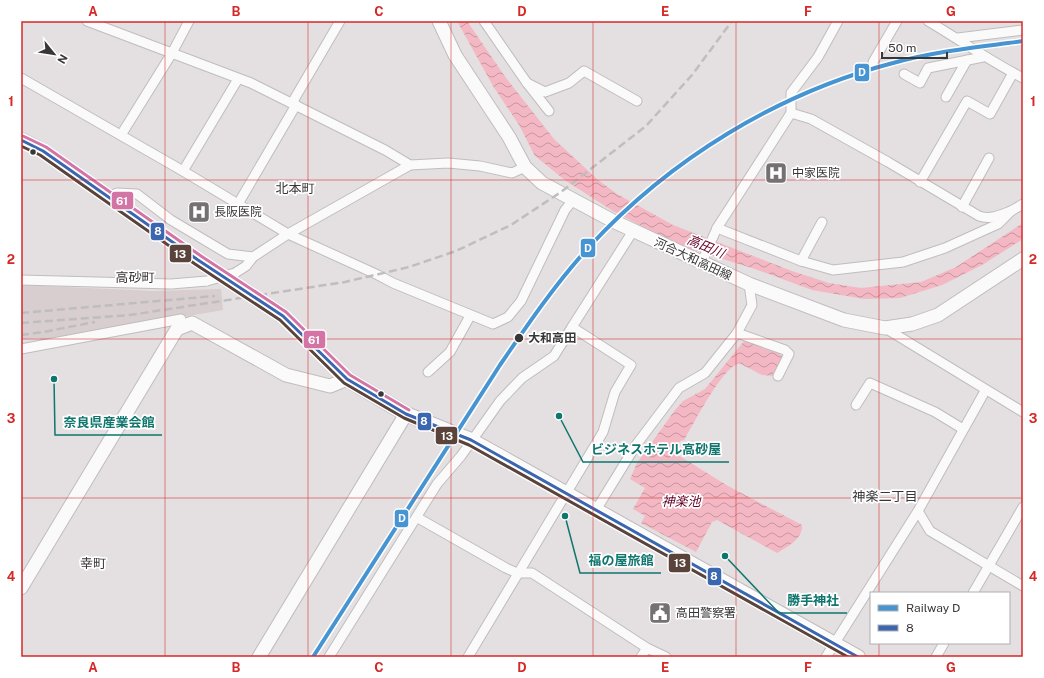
<svg xmlns="http://www.w3.org/2000/svg" width="1044" height="678" font-family="'Public Sans','Noto Sans JP',sans-serif">
<style>
.built{fill:#d8cdcf}
.water{fill:url(#water-waves)}
.lines{fill:none;stroke-linecap:round;stroke-linejoin:round}
.street-casing{stroke:#c0bdbd;stroke-width:11}
.secondary-casing{stroke:#c0bdbd;stroke-width:15}
.primary-casing{stroke:#c0bdbd;stroke-width:16}
.street{stroke:#fbfafa;stroke-width:9}
.secondary{stroke:#fbfafa;stroke-width:13}
.primary{stroke:#fbfafa;stroke-width:14}
.rail{stroke:#bfbebe;stroke-width:2.5;stroke-dasharray:8 4;stroke-linecap:butt}
.street-bridge-casing{stroke:#c0bdbd;stroke-width:11;stroke-linecap:butt}
.street-bridge{stroke:#fbfafa;stroke-width:9}
.bus-1-casing{stroke:#fff;stroke-width:6}
.bus-2-casing{stroke:#fff;stroke-width:6}
.bus-3-casing{stroke:#fff;stroke-width:6}
.bus-1{stroke:#3b67b1;stroke-width:3}
.bus-2{stroke:#59433a;stroke-width:3}
.bus-3{stroke:#d374a5;stroke-width:3}
.rail-1-casing{stroke:#fff;stroke-width:7}
.rail-1{stroke:#4694d1;stroke-width:4}
.grid{fill:none;stroke:#d62828;stroke-width:1;stroke-opacity:0.55}
.bus-dot{fill:#393637;stroke:#fff;stroke-width:1.5}
.labels{text-anchor:middle;stroke-width:3.5;stroke-linejoin:round;paint-order:stroke}
.poi-label{font-size:12px;fill:#393637;stroke:#fff;text-anchor:start}
.street-label{font-size:12px;fill:#393637;stroke:#fff}
.stop-label{font-size:12px;font-weight:bold;fill:#393637;stroke:#fff;text-anchor:start}
.neighbourhood-label{font-size:13px;fill:#393637;stroke:#fff}
.water-label{font-size:13px;font-style:italic;fill:#630026;stroke:#fff}
.leader{fill:none;stroke:#0f766e;stroke-width:1.5}
.callout-dot{fill:#0f766e;stroke:#fff;stroke-width:1.5}
.callout-label{font-size:13px;text-anchor:middle;font-weight:bold;fill:#0f766e;stroke:#fff;stroke-width:3.5;stroke-linejoin:round;paint-order:stroke}
.line-badge{stroke:#fff;stroke-width:1.5}
.badge-label{font-size:11px;text-anchor:middle;font-weight:bold;fill:#fff}
.neatline{fill:none;stroke:#d62828;stroke-width:1.5}
.grid-label{font-size:13px;text-anchor:middle;font-weight:bold;fill:#d62828}
</style>
<defs>
<pattern id="water-waves" width="16" height="10" patternUnits="userSpaceOnUse"><rect width="16" height="10" fill="#f3b8c3"/><path d="M0 5q4-4 8 0t8 0" fill="none" stroke="#c6969f"/></pattern>
</defs>
<rect width="100%" height="100%" fill="#e4dfe0"/>
<path class="built" d="M 21,285 L 154,291 L 221,289 L 223,310 L 42,341 L 40,338 L 21,339 Z"/>
<g class="water">
<path d="M 457,21 L 467,21 L 506,78 L 554,139 L 597,179 L 617,194 L 673,225 L 792,271 L 829,283 L 861,288 L 921,282 L 956,267 L 1023,223 L 1023,239 L 982,265 L 942,285 L 900,298 L 864,299 L 812,290 L 755,269 L 678,245 L 613,211 L 566,181 L 535,156 L 519,125 L 493,86 Z"/>
<path d="M 749,340 L 782,352 L 780,355 L 784,357 L 774,376 L 762,375 L 739,363 C 721,369 695,422 684,440 L 680,441 L 673,452 L 728,486 L 802,525 C 803,539 787,547 777,553 L 717,520 L 712,522 L 696,552 L 641,523 L 645,516 L 633,509 L 645,488 L 630,479 L 637,463 L 675,410 L 683,401 L 705,389 L 744,341 Z"/>
</g>
<g class="lines">
<g class="street-casing">
<g id="street">
<path d="M 87,21 L 251,83 L 385,150 L 410,165"/>
<path d="M 484,21 L 527,83 L 549,111"/>
<path d="M 928,21 C 960,40 990,61 1023,78"/>
<path d="M 958,38 L 1023,30"/>
<path d="M 873,62 L 897,21"/>
<path d="M 904,74 L 920,83 L 928,68 L 983,57"/>
<path d="M 21,78 L 183,171 L 288,234 L 378,275 L 393,283 L 493,324 L 508,317 L 521,301 L 565,210 L 574,199"/>
<path d="M 527,83 L 545,92 L 569,83 L 584,71 L 637,101"/>
<path d="M 946,97 L 967,60"/>
<path d="M 292,103 L 340,21"/>
<path d="M 791,113 L 791,93 L 818,57 L 838,21"/>
<path d="M 121,135 L 172,53 L 189,21"/>
<path d="M 183,171 L 238,79"/>
<path d="M 920,182 L 967,101 L 990,114 L 1013,73"/>
<path d="M 110,197 L 117,193 L 137,194 L 171,220 L 228,254 L 253,257"/>
<path d="M 238,204 L 296,105"/>
<path d="M 962,207 L 989,158"/>
<path d="M 717,228 L 801,261 L 833,270 L 903,262 L 945,248 L 998,224 L 1011,211 L 1023,204"/>
<path d="M 801,261 L 822,222"/>
<path d="M 701,264 L 717,228 L 791,113 L 811,119 L 888,162 L 979,216 C 991,220 1000,215 1011,211"/>
<path d="M 235,273 L 246,266 L 253,257 L 288,234 L 410,165 L 448,163 L 480,166 L 512,173 L 525,167"/>
<path d="M 21,280 L 171,284 L 207,281"/>
<path d="M 572,327 L 633,231"/>
<path d="M 885,328 L 1023,412"/>
<path d="M 737,333 L 752,305 L 749,284"/>
<path d="M 21,349 L 181,319 L 177,329"/>
<path d="M 428,372 L 450,352 L 470,316"/>
<path d="M 856,405 L 870,383 L 935,412 L 963,429"/>
<path d="M 596,510 L 636,445 L 679,388 L 705,373 L 737,333 L 785,350 L 789,354 L 778,376"/>
<path d="M 918,511 L 930,531 L 1023,586"/>
<path d="M 418,518 L 506,568 L 517,573 L 532,573 L 647,648 L 666,657"/>
<path d="M 973,593 L 1023,507"/>
<path d="M 329,657 L 437,484 L 461,456 L 500,401 L 522,378 L 554,356 L 572,327 L 631,365 L 615,392 L 603,432 L 468,657"/>
<path d="M 641,657 L 647,648"/>
<path d="M 826,657 L 918,511 L 985,391"/>
<path d="M 936,657 L 944,643"/>
</g>
</g>
<g class="secondary-casing">
<g id="secondary">
<path d="M 439,21 L 455,55 L 509,137 L 525,167 L 542,183 L 613,221 L 749,284 L 844,320 L 885,328 L 912,324 L 938,315 L 1023,259"/>
<path d="M 21,588 L 177,329 L 192,323 L 286,375 L 330,386 L 347,379"/>
<path d="M 259,657 L 406,414"/>
</g>
</g>
<g class="primary-casing">
<path id="primary" d="M 21,140 L 43,151 L 198,260 L 283,316 L 347,379 L 406,414 L 471,440 L 858,657"/>
</g>
<use href="#street" class="street"/>
<use href="#secondary" class="secondary"/>
<use href="#primary" class="primary"/>
<g class="rail">
<path d="M 21,313 L 215,296"/>
<path d="M 21,323 L 130,315 L 345,282 L 409,267 L 456,251 L 511,225 L 561,192 L 646,126 L 692,75 L 732,21"/>
<path d="M 21,335 L 43,332 L 95,322"/>
</g>
<g class="street-bridge-casing">
<path id="street-bridge" d="M 207,281 L 235,273"/>
</g>
<use href="#street-bridge" class="street-bridge"/>
<g class="bus-1-casing">
<path id="bus-1" d="M 21,140 L 43,151 L 198,260 L 283,316 L 347,379 L 406,414 L 471,440 L 858,657"/>
</g>
<g class="bus-2-casing">
<path id="bus-2" d="M 21,146 L 40,155 L 195,264 L 280,320 L 344,383 L 404,418 L 469,445 L 848,657"/>
</g>
<g class="bus-3-casing">
<path id="bus-3" d="M 23,136 L 46,147 L 201,256 L 286,312 L 350,375 L 409,410"/>
</g>
<use href="#bus-1" class="bus-1"/>
<use href="#bus-2" class="bus-2"/>
<use href="#bus-3" class="bus-3"/>
<g class="rail-1-casing">
<path id="rail-1" d="M 313,657 L 500,365 C 528,324 556,283 589,247 C 670,159 778,93 893,63 C 935,51 980,47 1023,41"/>
</g>
<use href="#rail-1" class="rail-1"/>
</g>
<path class="grid" d="M 165,21 L 165,657M 308,21 L 308,657M 451,21 L 451,657M 593,21 L 593,657M 736,21 L 736,657M 879,21 L 879,593M 21,180 L 1023,180M 21,339 L 1023,339M 21,498 L 1023,498M 879,643 L 879,657"/>
<defs>
<g id="hospital-square" transform="scale(1.15)"><rect x="-9" y="-9" width="18" height="18" rx="4" fill="#757172" stroke="#fff"/><path d="M-5-5h3v3.5h4V-5h3V5h-3V1.5h-4V5h-3Z" fill="#fff"/></g>
<g id="civic-square" transform="scale(1.15)"><rect x="-9" y="-9" width="18" height="18" rx="4" fill="#757172" stroke="#fff"/><path d="M-.6-6.5H3V-4.5H.6V-3L4-1V1h2V6H-6V1h2V-1L-.6-3ZM-1.2 2.5V6h2.4V2.5Z" fill="#fff"/></g>
</defs>
<g fill-rule="evenodd">
<use href="#hospital-square" x="776" y="173"/>
<use href="#hospital-square" x="199" y="212"/>
<use href="#civic-square" x="660" y="613"/>
</g>
<g class="bus-dot">
<circle cx="33" cy="152" r="3.5"/>
<circle cx="519" cy="338" r="5"/>
<circle cx="381" cy="394" r="3.5"/>
</g>
<g class="labels">
<g class="poi-label">
<text x="792" y="177">中家医院</text>
<text x="214" y="216">長阪医院</text>
<text x="676" y="617">高田警察署</text>
</g>
<g class="street-label">
<text transform="translate(693 259) rotate(25)" y="4">河合大和高田線</text>
</g>
<g class="stop-label">
<text x="528" y="342">大和高田</text>
</g>
<g class="neighbourhood-label">
<text x="295" y="193">北本町</text>
<text x="135" y="282">高砂町</text>
<text x="885" y="501">神楽二丁目</text>
<text x="93" y="568">幸町</text>
</g>
<g class="water-label">
<text transform="translate(706 246) rotate(23)" y="5">高田川</text>
<text x="681" y="506">神楽池</text>
</g>
</g>
<path class="leader" d="M54 379L55 435H162M559 416L583 462H729M565 516L580 573H661M725 556L779 613H847"/>
<g class="callout-dot">
<circle cx="54" cy="379" r="4"/>
<circle cx="559" cy="416" r="4"/>
<circle cx="565" cy="516" r="4"/>
<circle cx="725" cy="556" r="4"/>
</g>
<g class="callout-label">
<text x="109" y="427">奈良県産業会館</text>
<text x="656" y="454">ビジネスホテル高砂屋</text>
<text x="621" y="565">福の屋旅館</text>
<text x="813" y="605">勝手神社</text>
</g>
<g class="line-badge">
<rect x="854" y="63" width="16" height="19" rx="4" fill="#4694d1"/>
<rect x="111" y="191" width="23" height="19" rx="4" fill="#d374a5"/>
<rect x="150" y="222" width="15" height="19" rx="4" fill="#3b67b1"/>
<rect x="580" y="238" width="16" height="20" rx="4" fill="#4694d1"/>
<rect x="169" y="244" width="23" height="19" rx="4" fill="#59433a"/>
<rect x="303" y="330" width="23" height="19" rx="4" fill="#d374a5"/>
<rect x="417" y="412" width="15" height="19" rx="4" fill="#3b67b1"/>
<rect x="435" y="426" width="23" height="19" rx="4" fill="#59433a"/>
<rect x="394" y="509" width="15" height="19" rx="4" fill="#4694d1"/>
<rect x="668" y="553" width="23" height="20" rx="4" fill="#59433a"/>
<rect x="707" y="567" width="15" height="19" rx="4" fill="#3b67b1"/>
</g>
<g class="badge-label">
<text x="862" y="76">D</text>
<text x="122" y="205">61</text>
<text x="158" y="235">8</text>
<text x="588" y="252">D</text>
<text x="180" y="258">13</text>
<text x="314" y="344">61</text>
<text x="424" y="425">8</text>
<text x="447" y="440">13</text>
<text x="402" y="522">D</text>
<text x="680" y="567">13</text>
<text x="714" y="580">8</text>
</g>
<rect width="1044" height="678" fill="none" stroke="#ffffff" stroke-width="44"/>
<rect x="870" y="592" width="140" height="52" fill="#ffffff" stroke="#b0afaf"/>
<rect x="878" y="605" width="20" height="6" fill="#4694d1" stroke="#b0afaf"/>
<text x="906" y="612" font-size="12" fill="#393637">Railway D</text>
<rect x="878" y="625" width="20" height="6" fill="#3b67b1" stroke="#b0afaf"/>
<text x="906" y="632" font-size="12" fill="#393637">8</text>
<g transform="translate(54 54) rotate(120)" stroke="#ffffff" stroke-width="3" paint-order="stroke">
<path d="M0-3L7 15L0 10L-7 15Z" fill="#393637"/>
<text y="-6" font-size="11" font-weight="bold" text-anchor="middle" fill="#393637">N</text>
</g>
<path d="M882 52v6h65v-6" fill="none" stroke="#393637" stroke-width="2"/>
<text x="888" y="52" font-size="12" fill="#393637" stroke="#ffffff" stroke-width="3" paint-order="stroke">50 m</text>
<rect x="22" y="22" width="1000" height="634" class="neatline"/>
<g class="grid-label">
<text x="93" y="16">A</text>
<text x="236" y="16">B</text>
<text x="379" y="16">C</text>
<text x="522" y="16">D</text>
<text x="665" y="16">E</text>
<text x="808" y="16">F</text>
<text x="951" y="16">G</text>
<text x="11" y="106">1</text>
<text x="1033" y="106">1</text>
<text x="11" y="264">2</text>
<text x="1033" y="264">2</text>
<text x="11" y="423">3</text>
<text x="1033" y="423">3</text>
<text x="11" y="581">4</text>
<text x="1033" y="581">4</text>
<text x="93" y="672">A</text>
<text x="236" y="672">B</text>
<text x="379" y="672">C</text>
<text x="522" y="672">D</text>
<text x="665" y="672">E</text>
<text x="808" y="672">F</text>
<text x="951" y="672">G</text>
</g>
</svg>
